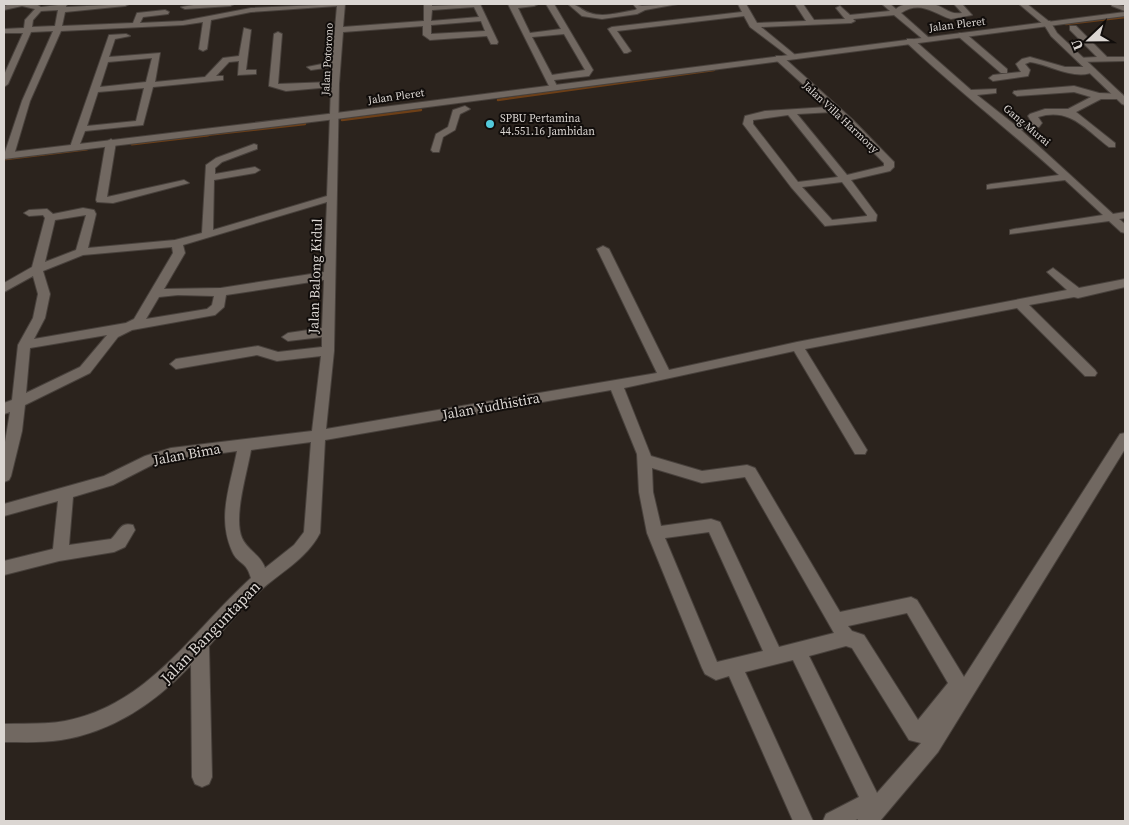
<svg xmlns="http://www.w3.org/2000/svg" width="1129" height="825" font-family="'Source Serif 4',serif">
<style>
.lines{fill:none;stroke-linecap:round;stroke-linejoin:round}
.stream-far1{stroke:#6d3f17;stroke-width:2.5}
.stream{stroke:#6d3f17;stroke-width:3}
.minor-casing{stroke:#48413c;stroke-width:2}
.tertiary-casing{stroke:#48413c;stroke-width:2}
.secondary-casing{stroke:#48413c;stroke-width:2}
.minor{fill:#716861;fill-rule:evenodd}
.tertiary{fill:#716861;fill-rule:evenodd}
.secondary{fill:#716861;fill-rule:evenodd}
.poi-dot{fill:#53cadc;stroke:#110d0b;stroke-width:2}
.labels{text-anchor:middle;stroke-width:4;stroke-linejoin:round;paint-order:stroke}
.far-street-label{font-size:11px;fill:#dbd6d2;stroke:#110d0b}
.far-poi-label{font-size:11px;fill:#dbd6d2;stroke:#110d0b;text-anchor:start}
.street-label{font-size:14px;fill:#dbd6d2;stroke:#110d0b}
.near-street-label{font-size:16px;fill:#dbd6d2;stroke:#110d0b}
</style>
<rect width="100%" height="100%" fill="#2b231d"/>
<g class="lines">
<g class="stream-far1">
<path d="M 1066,24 L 1125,17"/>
<path d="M 498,100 L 714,70"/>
<path d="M 342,120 L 421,110"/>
<path d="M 197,136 L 305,124"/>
</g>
<g class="stream">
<path d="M 132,144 L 208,135"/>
<path d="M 4,159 L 87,149"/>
</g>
<g class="minor-casing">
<g id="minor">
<path d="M 10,4 L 36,4 L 41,7 L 67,4 L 66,7 L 129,4 L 125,6 L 65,12 L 62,26 L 133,23 L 137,13 L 165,10 L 169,12 L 168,14 L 143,17 L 140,23 L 183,21 L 251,8 L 345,4 L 343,27 L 424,21 L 424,4 L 432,4 L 432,6 L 480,4 L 498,42 L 497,44 L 491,44 L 487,36 L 430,40 L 423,35 L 423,26 L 343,32 L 339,84 L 334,351 L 326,429 L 657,373 L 597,249 L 603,246 L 609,249 L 669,370 L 797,342 L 1067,290 L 1047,272 L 1053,268 L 1079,288 L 1125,279 L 1125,287 L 1078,298 L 1074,297 L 1029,305 L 1095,370 L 1097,373 L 1095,376 L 1085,376 L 1017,308 L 805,349 L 867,450 L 865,454 L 855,454 L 794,351 L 624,388 L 651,456 L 702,471 L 747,465 L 755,468 L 840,612 L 911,597 L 917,600 L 964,677 L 1120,434 L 1125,433 L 1125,449 L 938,752 L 880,821 L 857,821 L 858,819 L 853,821 L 823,821 L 826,814 L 859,797 L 793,660 L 745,672 L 813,821 L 793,821 L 729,676 L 716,680 L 705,674 L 702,668 L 647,533 L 639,492 L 637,454 L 611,390 L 325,440 L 320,533 C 306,560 280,572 259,592 C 241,609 225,628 209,646 L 212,777 L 209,784 L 202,787 L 195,784 L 192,777 L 191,665 C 156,702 113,732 61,740 C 42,743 23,742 4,742 L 4,724 C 24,723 45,725 65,721 C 149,705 192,631 251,578 C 246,560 238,565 232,551 C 217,517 230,487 237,451 L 171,460 L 154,464 L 113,485 L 73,497 L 69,545 L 111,539 C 119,532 120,521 133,525 L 135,530 L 125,547 L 114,552 L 59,561 L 4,575 L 4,561 L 53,549 L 58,501 L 4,516 L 4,504 L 104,476 L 145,456 L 171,448 L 312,431 L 321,356 L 277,361 L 257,355 L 176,369 L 170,364 L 176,359 L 258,346 L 278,352 L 322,347 L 322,337 L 288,341 L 282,337 L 288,333 L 322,328 L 324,280 L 226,295 L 224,307 L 215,315 L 132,330 L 118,337 L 90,373 L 25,405 L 22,431 L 11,476 L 9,480 L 4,482 L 4,448 L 10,412 L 4,414 L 4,403 L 12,400 L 18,345 L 33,318 L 38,294 L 33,276 L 4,292 L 4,283 L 32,267 L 45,218 L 43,215 L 29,216 L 24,213 L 29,210 L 47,209 L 53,214 L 83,208 L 94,210 L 96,214 L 88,248 L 175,240 L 202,233 L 206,165 L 216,158 L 254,144 L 257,145 L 257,149 L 222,162 L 215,168 L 215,174 L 255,167 L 260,170 L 255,173 L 214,180 L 213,230 L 327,196 L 331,87 L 286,91 L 269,86 L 274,34 L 278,32 L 282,34 L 278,84 L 331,82 L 332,67 L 311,70 L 307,67 L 332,62 L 337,6 L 251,12 L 211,20 L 207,49 L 203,51 L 199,49 L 203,22 L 183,25 L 61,31 L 30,101 L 14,155 L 9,158 L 4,155 L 22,101 L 53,31 L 31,32 L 8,84 L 4,87 L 4,75 L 23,33 L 4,33 L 4,29 L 24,28 L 25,20 L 35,9 L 22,6 L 4,10 L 4,6 ZM 474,7 L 479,17 L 431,21 L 432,10 ZM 41,11 L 58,10 L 55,26 L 32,27 L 33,20 ZM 481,21 L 485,31 L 431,34 L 431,25 ZM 327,202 L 324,272 L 221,288 L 164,289 L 185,253 L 183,245 ZM 86,215 L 76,250 L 45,262 L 55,220 ZM 172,247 L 173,253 L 134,319 L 126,323 L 34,339 L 45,318 L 50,294 L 43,271 L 83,255 ZM 178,295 L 214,296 L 212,305 L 207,309 L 146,319 L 159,297 ZM 107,335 L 80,367 L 26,393 L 30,348 ZM 311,442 L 304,532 L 294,545 L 265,568 C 261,555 248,551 242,538 C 233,517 247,473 251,450 ZM 652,468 L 702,483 L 745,477 L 834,633 L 779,647 L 720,522 L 711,519 L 661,526 L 653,492 ZM 709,532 L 763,651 L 717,662 L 665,538 ZM 907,613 L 948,683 L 918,720 L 864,635 L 852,631 L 848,626 ZM 846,646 L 852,648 L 909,740 L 921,743 L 877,793 L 809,656 Z"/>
<path d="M 200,4 L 234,4 L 230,6 L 185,9 L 181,7 Z"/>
<path d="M 508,4 L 538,4 L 534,6 L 518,8 L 530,33 L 561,29 L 546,4 L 554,4 L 593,70 L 589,76 L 554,80 L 557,86 L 550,88 ZM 564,34 L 585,70 L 552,75 L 532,37 Z"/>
<path d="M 568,4 C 578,3 581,11 590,13 C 604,18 621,12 635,10 L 637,9 L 633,4 L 642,6 L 678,4 L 645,10 L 637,14 L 602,19 L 582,16 Z"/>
<path d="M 738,4 L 746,4 L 757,23 L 806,21 L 795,4 L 803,4 L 814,20 L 845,19 L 836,8 L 840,6 L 850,15 L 890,11 L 882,4 L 890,4 L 896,9 C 904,2 922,2 932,4 C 945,6 947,15 962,13 L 954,4 L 962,4 L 972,15 L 951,19 C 933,13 920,0 901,13 L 928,37 L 929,39 L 925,41 L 894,15 L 853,19 L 855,21 L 851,23 L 761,27 L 794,54 L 795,56 L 791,58 L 750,27 L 744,16 L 617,31 L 631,51 L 627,53 L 624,53 L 608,29 L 612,27 L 742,12 Z"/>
<path d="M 1019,4 L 1027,4 L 1051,23 L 1044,25 Z"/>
<path d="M 1111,4 L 1125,6 L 1125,11 L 1112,6 Z"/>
<path d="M 1070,26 L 1076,26 L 1107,57 L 1125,57 L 1125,61 L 1078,62 L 1078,58 L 1097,57 L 1070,30 Z"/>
<path d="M 244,28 L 251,30 L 246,70 L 256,70 L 256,74 L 238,75 L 239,61 L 229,62 L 216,76 L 223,76 L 223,80 L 153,87 L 143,125 L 85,131 L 78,149 L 72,149 L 70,147 L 109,35 L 126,34 L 130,36 L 115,39 L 109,57 L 160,53 L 155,82 L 205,77 L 223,58 L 239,56 ZM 152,58 L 146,82 L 100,87 L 108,62 ZM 144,88 L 136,121 L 87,126 L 98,92 Z"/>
<path d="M 959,33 L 965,33 L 1007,69 L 1007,73 L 1001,73 L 959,37 Z"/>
<path d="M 907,39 L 913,39 L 971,90 L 996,89 L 996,93 L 977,95 L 1015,125 L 1032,123 L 1028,116 L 1030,114 L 1045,109 L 1068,109 L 1091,97 L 1074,92 L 1017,96 L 1013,93 L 1014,91 L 1074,86 L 1099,93 L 1122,94 L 1123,96 L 1119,99 L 1101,99 L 1076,112 L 1115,143 L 1115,147 L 1109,147 C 1085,129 1070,107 1038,117 L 1042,123 L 1039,127 L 1021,130 L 1113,214 L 1125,212 L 1125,218 L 1119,219 L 1125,224 L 1125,233 L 1121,232 L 1109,221 L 1010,234 L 1010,230 L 1014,229 L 1103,215 L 1065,180 L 987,189 L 987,185 L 991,184 L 1059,175 C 1009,130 956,89 907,43 Z"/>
<path d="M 776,56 L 782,56 L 853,120 L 894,162 L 894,167 L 890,171 L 851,180 L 877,215 L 876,221 L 825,226 L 791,187 L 743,124 L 745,116 L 765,111 L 828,107 L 776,60 ZM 833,112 L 884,163 L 884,166 L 847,175 L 797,114 ZM 788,115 L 789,116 L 838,177 L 798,182 L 753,124 L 753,120 ZM 842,182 L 867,215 L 867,216 L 832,220 L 802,187 Z"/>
<path d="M 1030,57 L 1065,67 L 1092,67 L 1096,70 C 1079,83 1048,64 1030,62 L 1025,64 L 1030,70 L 1028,76 L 993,81 L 989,78 L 993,75 L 1021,72 L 1016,64 L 1022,59 Z"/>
<path d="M 465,106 L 470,109 L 460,114 L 455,130 L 443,137 L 439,152 L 433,152 L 431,150 L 436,134 L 448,127 L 453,110 Z"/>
<path d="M 111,139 L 116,142 L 107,197 L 184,180 L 189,183 L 113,203 L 97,202 L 96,200 L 106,142 Z"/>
</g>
</g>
<g class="tertiary-casing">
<path id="tertiary" d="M 1044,21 L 1050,21 L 1057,33 L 1125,97 L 1125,105 L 1122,104 L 1051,36 L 1043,23 Z"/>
</g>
<g class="secondary-casing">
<path id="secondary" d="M 1125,12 L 1125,16 L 336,119 L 4,159 L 4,153 L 336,113 Z"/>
</g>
<use href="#minor" class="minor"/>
<use href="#tertiary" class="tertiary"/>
<use href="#secondary" class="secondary"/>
</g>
<circle class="poi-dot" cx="490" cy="124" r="5"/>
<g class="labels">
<g class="far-street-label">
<text transform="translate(957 24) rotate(-7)" y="4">Jalan Pleret</text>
<text transform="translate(327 59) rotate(-87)" y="4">Jalan Potorono</text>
<text transform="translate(396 96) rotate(-8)" y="4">Jalan Pleret</text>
<text transform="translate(841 117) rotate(43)" y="4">Jalan Villa Harmony</text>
<text transform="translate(1027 125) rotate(40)" y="4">Gang Murai</text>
</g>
<g class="far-poi-label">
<text x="500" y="122">SPBU Pertamina<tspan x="500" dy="13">44.551.16 Jambidan</tspan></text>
</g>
<g class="street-label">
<text transform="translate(315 276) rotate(-88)" y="5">Jalan Balong Kidul</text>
<text transform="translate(491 406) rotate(-10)" y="5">Jalan Yudhistira</text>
<text transform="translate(187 454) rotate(-10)" y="5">Jalan Bima</text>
</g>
<g class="near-street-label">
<text transform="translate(210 632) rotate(-46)" y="6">Jalan Banguntapan</text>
</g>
</g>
<rect width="1129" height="825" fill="none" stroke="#dbd6d2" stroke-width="10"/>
<g transform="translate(1089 40) rotate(248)" stroke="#110d0b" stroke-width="4" paint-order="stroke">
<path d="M0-4L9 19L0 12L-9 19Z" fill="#dbd6d2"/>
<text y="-8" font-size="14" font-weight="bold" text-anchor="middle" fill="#dbd6d2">U</text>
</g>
</svg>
